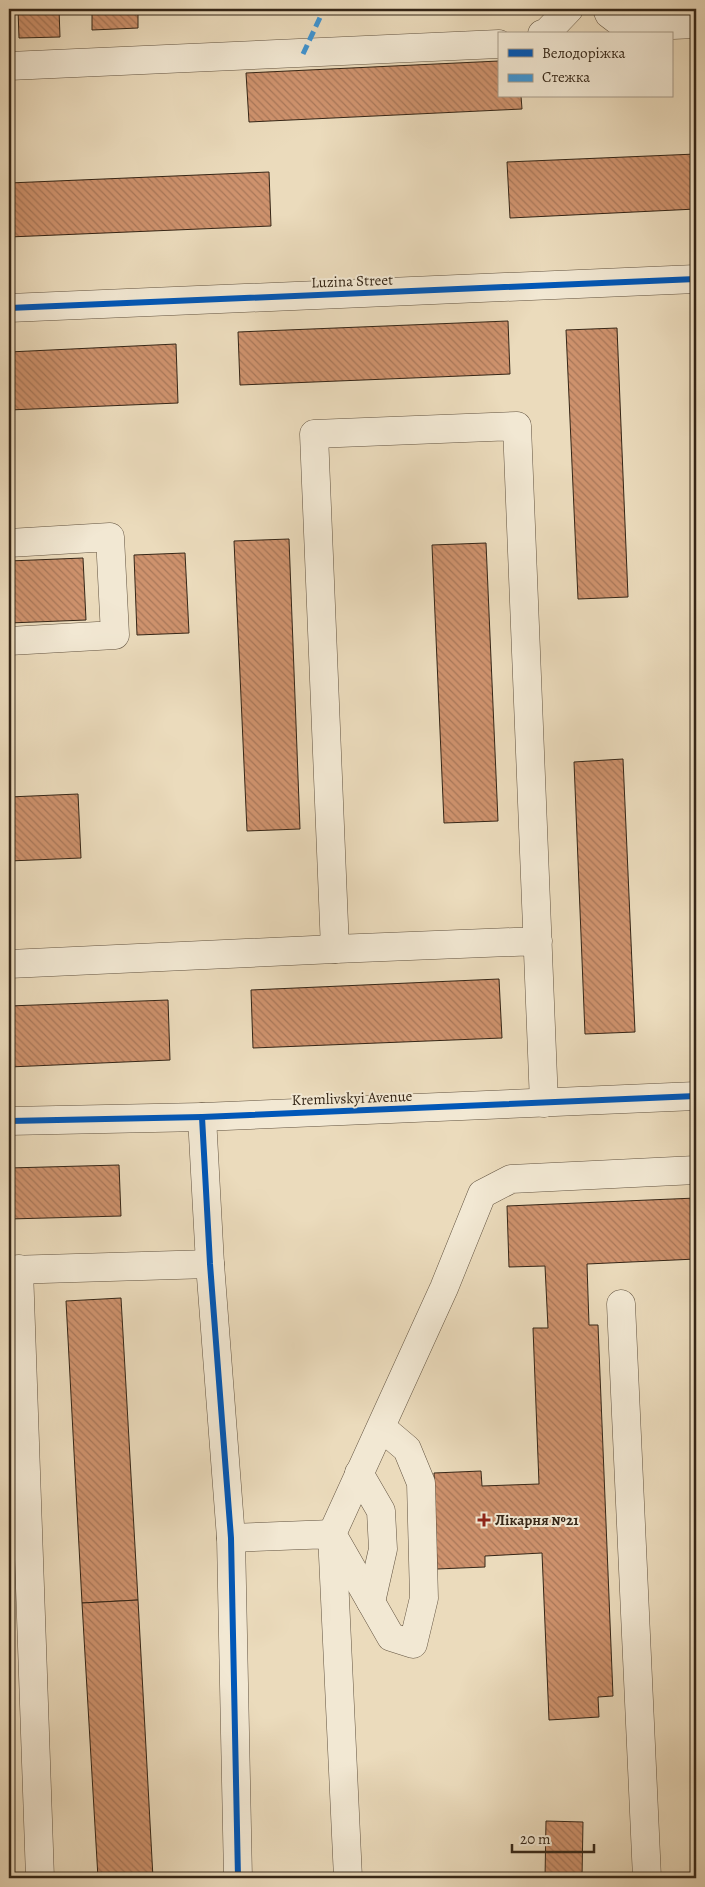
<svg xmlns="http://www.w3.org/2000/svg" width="705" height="1887" font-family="Alegreya,serif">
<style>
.building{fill:url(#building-back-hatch);stroke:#352617}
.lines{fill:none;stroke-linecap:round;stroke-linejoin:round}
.minor-casing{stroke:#625340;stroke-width:29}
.minor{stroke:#f2e8d3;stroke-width:28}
.quiet{stroke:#3e95d4;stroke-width:5;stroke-dasharray:10 5;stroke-linecap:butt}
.cycleway-casing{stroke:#f2e8d3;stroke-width:9}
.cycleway{stroke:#0057b8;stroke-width:6}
.poi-dot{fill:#8f2418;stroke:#f2e8d3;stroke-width:2}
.labels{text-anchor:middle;stroke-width:4;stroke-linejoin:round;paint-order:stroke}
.street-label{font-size:15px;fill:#352617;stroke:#f2e8d3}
.poi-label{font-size:15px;font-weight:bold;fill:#352617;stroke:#f2e8d3;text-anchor:start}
</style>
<defs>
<pattern id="building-back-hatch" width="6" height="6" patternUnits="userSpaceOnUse" patternTransform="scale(1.25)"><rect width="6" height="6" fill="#ce926d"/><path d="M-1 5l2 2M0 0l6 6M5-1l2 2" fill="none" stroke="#a87759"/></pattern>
</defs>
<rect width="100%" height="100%" fill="#ebdbbc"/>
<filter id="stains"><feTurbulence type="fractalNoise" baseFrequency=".004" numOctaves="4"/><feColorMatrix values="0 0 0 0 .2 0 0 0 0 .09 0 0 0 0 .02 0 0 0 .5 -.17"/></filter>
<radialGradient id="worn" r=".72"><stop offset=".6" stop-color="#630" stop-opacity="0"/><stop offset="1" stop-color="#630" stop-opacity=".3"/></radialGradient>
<g class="building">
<path d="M 9,9 L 11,38 L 9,38 Z"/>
<path d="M 18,9 L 59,9 L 60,37 L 19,38 Z"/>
<path d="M 92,9 L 138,9 L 138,28 L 92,30 Z"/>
<path d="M 499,61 L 499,96 L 521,96 L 522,109 L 249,122 L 246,73 Z"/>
<path d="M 696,154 L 696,209 L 510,218 L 507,162 Z"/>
<path d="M 269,172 L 271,226 L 9,237 L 9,183 Z"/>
<path d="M 508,321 L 510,374 L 240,385 L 238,332 Z"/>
<path d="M 617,328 L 628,597 L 578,599 L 566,330 Z"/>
<path d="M 176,344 L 178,403 L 9,410 L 9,352 Z"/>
<path d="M 289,539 L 300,829 L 247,831 L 234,541 Z"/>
<path d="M 486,543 L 498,821 L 444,823 L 432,545 Z"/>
<path d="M 185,553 L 189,633 L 137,635 L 134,555 Z"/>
<path d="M 83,558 L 86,620 L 9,623 L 9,561 Z"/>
<path d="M 623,759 L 635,1032 L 585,1034 L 574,762 Z"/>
<path d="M 78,794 L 81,858 L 9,861 L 9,797 Z"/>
<path d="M 499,979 L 502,1038 L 253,1048 L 251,990 Z"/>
<path d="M 168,1000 L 170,1060 L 9,1067 L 9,1006 Z"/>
<path d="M 119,1165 L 121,1216 L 9,1219 L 9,1168 Z"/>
<path d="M 696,1198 L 696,1259 L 587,1264 L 589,1325 L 598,1325 L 613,1696 L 598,1697 L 599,1717 L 549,1720 L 542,1553 L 485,1556 L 485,1567 L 437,1569 L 434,1473 L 481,1471 L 482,1486 L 539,1484 L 533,1328 L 548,1328 L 545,1266 L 509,1267 L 507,1206 Z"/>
<path d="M 121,1298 L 138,1600 L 82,1603 L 66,1301 Z"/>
<path d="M 138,1600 L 153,1878 L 98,1878 L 82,1603 Z"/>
<path d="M 546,1821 L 583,1822 L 582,1878 L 545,1878 Z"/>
</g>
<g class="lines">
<g class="minor-casing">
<g id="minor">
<path d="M 607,9 L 609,14 L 626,27 L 696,24"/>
<path d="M 542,34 L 547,32 L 569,9"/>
<path d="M 9,66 L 499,44"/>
<path d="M 9,308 L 696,279"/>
<path d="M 9,543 L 110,537 L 115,635 L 9,641"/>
<path d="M 538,941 L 335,949 L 314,434 L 517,426 L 544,1103"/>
<path d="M 9,964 L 335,949"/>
<path d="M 202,1117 L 210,1264 L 231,1538 L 238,1878"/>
<path d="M 9,1121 L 202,1117 L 696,1096"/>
<path d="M 19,1269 L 40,1878"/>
<path d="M 9,1270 L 210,1264"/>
<path d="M 621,1304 L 647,1878"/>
<path d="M 381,1427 L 407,1449 L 421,1483 L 424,1598 L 413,1644 L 391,1637 L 332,1534 L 444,1288 L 482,1194 L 511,1179 L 696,1170"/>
<path d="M 359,1473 L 381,1511 L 383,1549 L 371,1602"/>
<path d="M 231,1538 L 332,1534 L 348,1878"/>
</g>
</g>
<use href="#minor" class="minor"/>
<path class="quiet" d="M 303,54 L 324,9"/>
<g class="cycleway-casing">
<g id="cycleway">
<path d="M 9,308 L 696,279"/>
<path d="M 202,1117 L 210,1264 L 231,1538 L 238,1878"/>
<path d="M 9,1121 L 202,1117 L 696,1096"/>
</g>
</g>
<use href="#cycleway" class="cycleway"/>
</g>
<path class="poi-dot" d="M481.5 1512.5h5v5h5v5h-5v5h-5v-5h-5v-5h5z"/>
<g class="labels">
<g class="street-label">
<text transform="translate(352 281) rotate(-2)" y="5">Luzina Street</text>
<text transform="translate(352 1098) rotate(-2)" y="5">Kremlivskyi Avenue</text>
</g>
<g class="poi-label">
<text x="495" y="1525">Лікарня №21</text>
</g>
</g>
<rect width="705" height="1887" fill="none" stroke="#ebdbbc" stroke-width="30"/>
<rect x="10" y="10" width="685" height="1867" fill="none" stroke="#352617" stroke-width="2.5"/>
<rect x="15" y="15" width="675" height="1857" fill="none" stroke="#352617"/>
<rect x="498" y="32" width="175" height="65" fill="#f2e8d3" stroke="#a69a88"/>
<rect x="508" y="49" width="25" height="8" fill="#0057b8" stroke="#a69a88"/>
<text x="542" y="58" font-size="15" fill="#352617">Велодоріжка</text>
<rect x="508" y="74" width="25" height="8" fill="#3e95d4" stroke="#a69a88"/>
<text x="542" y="82" font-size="15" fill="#352617">Стежка</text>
<path d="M512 1844v8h82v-8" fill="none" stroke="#352617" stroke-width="2.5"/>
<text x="520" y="1844" font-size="15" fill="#352617" stroke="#f2e8d3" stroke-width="4" paint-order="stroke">20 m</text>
<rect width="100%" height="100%" filter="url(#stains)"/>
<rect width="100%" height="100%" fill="url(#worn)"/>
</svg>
